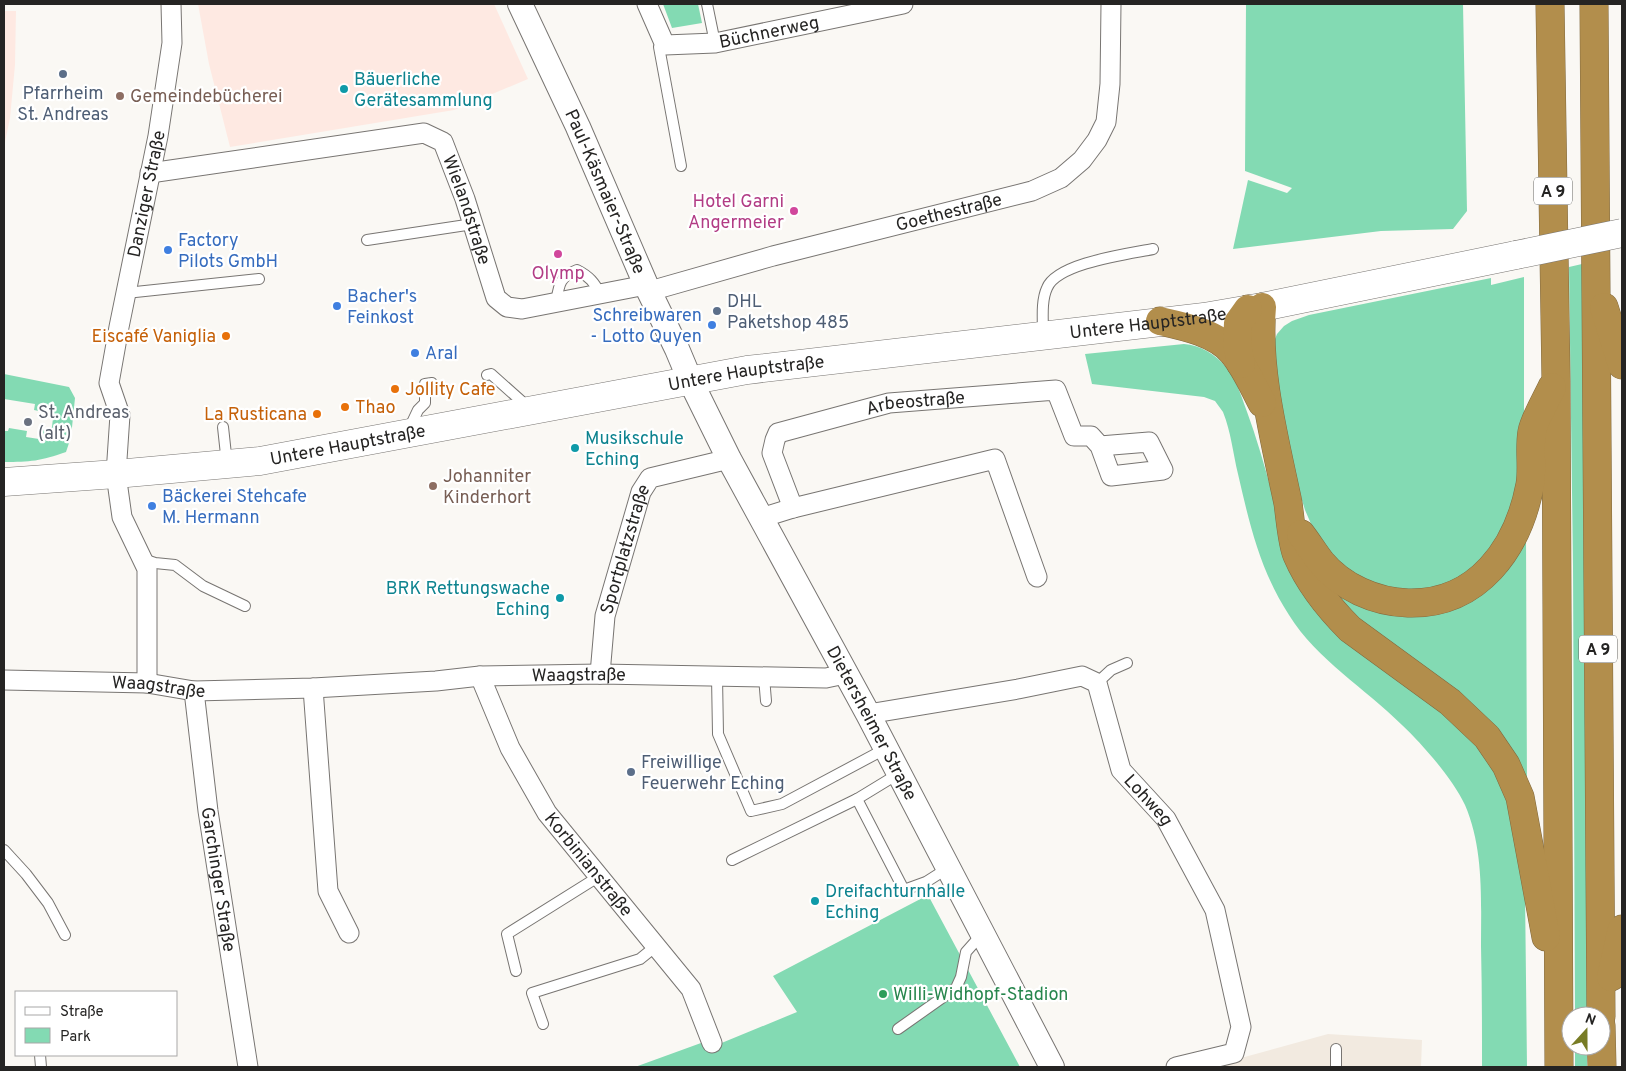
<svg xmlns="http://www.w3.org/2000/svg" width="1626" height="1071" font-family="Overpass,sans-serif">
<style>
.built{fill:#f2eae0}
.education{fill:#fee9e2}
.green{fill:#83dab3}
.lines{fill:none;stroke-linecap:round;stroke-linejoin:round}
.service-casing{stroke:#787572;stroke-width:12}
.minor-casing{stroke:#787572;stroke-width:21}
.tertiary-casing{stroke:#787572;stroke-width:26}
.secondary-casing{stroke:#787572;stroke-width:29}
.motorway-casing{stroke:#81693e;stroke-width:29}
.service{stroke:#fff;stroke-width:10}
.minor{stroke:#fff;stroke-width:19}
.tertiary{stroke:#fff;stroke-width:24}
.secondary{stroke:#fff;stroke-width:28}
.motorway{stroke:#b28e4c;stroke-width:28}
.secondary-bridge-casing{stroke:#787572;stroke-width:29;stroke-linecap:butt}
.secondary-bridge{stroke:#fff;stroke-width:28}
.service-dot{fill:#5c6f8a;stroke:#fff;stroke-width:2}
.culture-dot{fill:#0f9aa8;stroke:#fff;stroke-width:2}
.education-dot{fill:#8d6e63;stroke:#fff;stroke-width:2}
.hotel-dot{fill:#d1479c;stroke:#fff;stroke-width:2}
.shop-dot{fill:#3f7fe0;stroke:#fff;stroke-width:2}
.food-dot{fill:#e8710a;stroke:#fff;stroke-width:2}
.worship-dot{fill:#6b7280;stroke:#fff;stroke-width:2}
.leisure-dot{fill:#2e9e5b;stroke:#fff;stroke-width:2}
.labels{text-anchor:middle;stroke-width:4.5;stroke-linejoin:round;paint-order:stroke}
.shield{fill:#fff;stroke:#666665;stroke-width:1}
.shield-label{font-size:16px;font-weight:bold;fill:#252423}
.street-label{font-size:18px;fill:#252423;stroke:#fff}
.culture-label{font-size:18px;fill:#0d838f;stroke:#fff;text-anchor:start}
.service-label{font-size:18px;fill:#4e5e75;stroke:#fff;text-anchor:start}
.education-label{font-size:18px;fill:#785e54;stroke:#fff;text-anchor:start}
.hotel-label{font-size:18px;fill:#b23c85;stroke:#fff;text-anchor:end}
.shop-label{font-size:18px;fill:#366cbe;stroke:#fff;text-anchor:start}
.food-label{font-size:18px;fill:#c56008;stroke:#fff;text-anchor:end}
.worship-label{font-size:18px;fill:#5b616d;stroke:#fff;text-anchor:start}
.leisure-label{font-size:18px;fill:#27864d;stroke:#fff;text-anchor:start}
</style>
<rect width="100%" height="100%" fill="#faf8f4"/>
<path class="built" d="M 1328,1034 L 1422,1040 L 1421,1067 L 1208,1067 Z"/>
<g class="education">
<path d="M 198,4 L 494,4 L 528,79 L 454,110 L 230,147 L 209,64 Z"/>
<path d="M 4,11 L 16,11 L 15,65 L 10,118 L 4,147 Z"/>
</g>
<g class="green">
<path d="M 663,4 L 698,4 L 702,23 L 672,28 Z"/>
<path d="M 1246,4 L 1463,4 L 1467,211 L 1453,229 L 1381,231 L 1233,249 L 1248,180 L 1287,193 L 1292,188 L 1245,171 Z"/>
<path d="M 1582,264 L 1587,1016 L 1575,1016 L 1573,566 L 1569,267 Z"/>
<path d="M 1524,277 L 1524,440 L 1516,503 L 1497,545 L 1467,574 L 1433,590 L 1385,589 L 1344,569 L 1315,533 L 1305,510 L 1294,474 L 1272,368 L 1273,344 L 1277,334 L 1284,326 L 1292,321 L 1309,315 L 1491,278 L 1491,285 Z"/>
<path d="M 1184,344 C 1200,345 1215,354 1226,367 C 1236,379 1241,395 1246,409 C 1264,457 1275,508 1290,557 L 1483,746 L 1514,807 L 1525,892 L 1527,1067 L 1482,1067 C 1482,1027 1482,987 1481,946 C 1481,900 1484,849 1465,805 C 1453,779 1423,745 1402,725 C 1365,688 1317,660 1289,615 C 1260,570 1250,526 1238,474 C 1233,453 1231,432 1223,412 L 1215,401 L 1204,397 L 1092,384 L 1085,354 Z"/>
<path d="M 4,374 L 69,387 L 75,398 L 71,437 L 66,452 C 41,461 30,462 4,462 L 4,431 L 8,431 L 9,428 L 27,431 L 26,437 L 39,439 L 41,429 L 45,430 L 52,427 L 53,418 L 48,413 L 34,410 L 35,404 L 4,399 Z"/>
<path d="M 1526,535 L 1527,796 L 1360,628 L 1330,585 L 1413,614 Z"/>
<path d="M 928,895 L 1020,1067 L 635,1067 L 701,1043 L 707,1049 L 797,1012 L 773,976 Z"/>
<rect x="1575" y="1046" width="12" height="21"/>
</g>
<g class="lines">
<g class="service-casing">
<g id="service">
<path d="M 707,4 L 715,43"/>
<path d="M 659,47 L 681,166"/>
<path d="M 367,240 L 473,224"/>
<path d="M 126,293 L 259,279"/>
<path d="M 556,303 C 559,285 559,277 577,270 C 589,276 595,283 600,294"/>
<path d="M 1043,334 C 1043,319 1041,301 1047,288 C 1057,263 1128,254 1153,249"/>
<path d="M 487,375 L 491,374 L 528,407"/>
<path d="M 223,427 L 227,464"/>
<path d="M 409,429 L 418,410 L 425,403 L 425,384 L 432,383"/>
<path d="M 143,559 L 155,563 L 175,565 L 203,586 L 245,606"/>
<path d="M 717,677 L 718,734 L 751,811 L 782,804 L 885,749"/>
<path d="M 764,677 L 766,701"/>
<path d="M 1097,683 L 1111,670 L 1127,663"/>
<path d="M 898,774 L 857,799 L 904,890 L 926,882 L 948,868"/>
<path d="M 4,850 L 26,874 L 48,903 L 65,935"/>
<path d="M 732,860 L 857,799"/>
<path d="M 516,971 L 507,934 L 598,877"/>
<path d="M 543,1024 L 532,993 L 640,959 L 656,946"/>
<path d="M 898,1029 L 956,988 L 961,977 L 966,952 L 982,934"/>
<path d="M 40,1055 L 41,1067"/>
<path d="M 1336,1067 L 1336,1049"/>
</g>
</g>
<g class="minor-casing">
<g id="minor">
<path id="s1" d="M 647,4 L 665,45 L 715,43 L 903,4"/>
<path id="s2" d="M 150,173 L 424,133 L 443,142 L 465,199 L 496,298 L 507,307 L 522,309 L 646,285"/>
<path id="s3" d="M 650,291 L 773,256 L 1032,191 L 1061,178 L 1082,160 L 1097,140 L 1106,122 L 1110,84 L 1111,4"/>
<path id="s4" d="M 793,508 L 772,453 L 775,440 L 778,433 L 889,403 L 1056,390 L 1074,436 L 1091,436 L 1100,446 L 1111,476 L 1163,470 L 1149,442 L 1100,446"/>
<path d="M 761,518 L 793,508 L 995,459 L 1037,577"/>
<path id="s5" d="M 600,674 L 605,616 L 641,492 L 650,478 L 729,459"/>
<path id="s6" d="M 480,676 L 510,748 L 547,813 L 691,989 L 712,1043"/>
<path id="s7" d="M 4,680 L 147,683 L 194,691 L 313,688 L 436,681 L 480,676 L 600,674 L 826,678 L 845,674"/>
<path id="s8" d="M 147,683 L 147,569 L 122,517 L 116,474 L 120,415 L 109,383 L 119,327 L 158,136 L 172,43 L 171,4"/>
<path d="M 313,688 L 328,891 L 349,933"/>
<path id="s9" d="M 194,691 L 208,811 L 248,1067"/>
<path id="s10" d="M 868,714 L 1018,689 L 1082,676 L 1097,683 L 1121,770 L 1166,819 L 1215,910 L 1241,1027 L 1234,1053 L 1176,1067"/>
</g>
</g>
<g class="tertiary-casing">
<g id="tertiary">
<path id="s11" d="M 520,4 L 578,127 L 646,285 L 677,349 L 690,380 L 729,459 L 868,714 L 1052,1067"/>
</g>
</g>
<g class="secondary-casing">
<g id="secondary">
<path id="s12" d="M 4,482 L 116,474 L 260,461 L 747,370 L 1204,317 L 1262,307 L 1516,255"/>
</g>
</g>
<g class="motorway-casing">
<g id="motorway">
<path d="M 1550,4 L 1556,379 L 1559,1067"/>
<path d="M 1594,4 L 1601,1016"/>
<path d="M 1262,307 C 1256,369 1275,441 1288,503 C 1290,517 1292,544 1297,555 C 1309,583 1329,608 1350,629 L 1450,702 L 1487,737 L 1506,765 L 1520,797 L 1546,937"/>
<path d="M 1604,307 L 1622,365"/>
<path d="M 1160,321 C 1183,326 1217,333 1233,353 C 1245,367 1253,386 1262,403"/>
<path d="M 1241,364 L 1237,343 L 1238,323 L 1248,309"/>
<path d="M 1301,534 C 1308,543 1314,553 1321,562 C 1342,587 1375,602 1408,603 C 1478,605 1518,548 1530,485 C 1533,468 1529,449 1532,432 C 1534,420 1547,398 1552,387"/>
<path d="M 1611,977 L 1622,929"/>
<path d="M 1601,1025 L 1602,1067"/>
</g>
</g>
<use href="#service" class="service"/>
<use href="#minor" class="minor"/>
<use href="#tertiary" class="tertiary"/>
<use href="#secondary" class="secondary"/>
<use href="#motorway" class="motorway"/>
<g class="secondary-bridge-casing">
<path id="secondary-bridge" d="M 1516,255 L 1622,233"/>
</g>
<use href="#secondary-bridge" class="secondary-bridge"/>
</g>
<g class="service-dot">
<circle cx="63" cy="74" r="5"/>
<circle cx="717" cy="311" r="5"/>
<circle cx="631" cy="772" r="5"/>
</g>
<g class="culture-dot">
<circle cx="344" cy="89" r="5"/>
<circle cx="575" cy="448" r="5"/>
<circle cx="560" cy="598" r="5"/>
<circle cx="815" cy="901" r="5"/>
</g>
<g class="education-dot">
<circle cx="120" cy="96" r="5"/>
<circle cx="433" cy="486" r="5"/>
</g>
<g class="hotel-dot">
<circle cx="794" cy="211" r="5"/>
<circle cx="558" cy="254" r="5"/>
</g>
<g class="shop-dot">
<circle cx="168" cy="250" r="5"/>
<circle cx="337" cy="306" r="5"/>
<circle cx="712" cy="325" r="5"/>
<circle cx="415" cy="353" r="5"/>
<circle cx="152" cy="506" r="5"/>
</g>
<g class="food-dot">
<circle cx="226" cy="336" r="5"/>
<circle cx="395" cy="389" r="5"/>
<circle cx="345" cy="407" r="5"/>
<circle cx="317" cy="414" r="5"/>
</g>
<circle class="worship-dot" cx="28" cy="422" r="5"/>
<circle class="leisure-dot" cx="883" cy="994" r="5"/>
<g class="labels">
<g class="shield">
<rect x="1534" y="177.5" width="38" height="27" rx="4"/>
<rect x="1579" y="635.5" width="38" height="27" rx="4"/>
</g>
<g class="shield-label">
<text x="1553" y="197">A 9</text>
<text x="1598" y="655">A 9</text>
</g>
<g class="street-label">
<text dy="6" stroke="none"><textPath href="#s1" startOffset="150">Büchnerweg</textPath></text>
<text dy="6" stroke="none"><textPath href="#s11" startOffset="206">Paul-Käsmaier-Straße</textPath></text>
<text dy="6" stroke="none"><textPath href="#s8" startOffset="501">Danziger Straße</textPath></text>
<text dy="6" stroke="none"><textPath href="#s2" startOffset="370">Wielandstraße</textPath></text>
<text dy="6" stroke="none"><textPath href="#s3" startOffset="309">Goethestraße</textPath></text>
<text dy="6" stroke="none"><textPath href="#s12" startOffset="1156">Untere Hauptstraße</textPath></text>
<text dy="6" stroke="none"><textPath href="#s12" startOffset="751">Untere Hauptstraße</textPath></text>
<text dy="6" stroke="none"><textPath href="#s4" startOffset="221">Arbeostraße</textPath></text>
<text dy="6" stroke="none"><textPath href="#s12" startOffset="346">Untere Hauptstraße</textPath></text>
<text dy="6" stroke="none"><textPath href="#s5" startOffset="128">Sportplatzstraße</textPath></text>
<text dy="6" stroke="none"><textPath href="#s7" startOffset="576">Waagstraße</textPath></text>
<text dy="6" stroke="none"><textPath href="#s7" startOffset="155">Waagstraße</textPath></text>
<text dy="6" stroke="none"><textPath href="#s11" startOffset="801">Dietersheimer Straße</textPath></text>
<text dy="6" stroke="none"><textPath href="#s10" startOffset="365">Lohweg</textPath></text>
<text dy="6" stroke="none"><textPath href="#s6" startOffset="219">Korbinianstraße</textPath></text>
<text dy="6" stroke="none"><textPath href="#s9" startOffset="190">Garchinger Straße</textPath></text>
</g>
<g class="culture-label">
<text x="354" y="85">Bäuerliche<tspan x="354" dy="21">Gerätesammlung</tspan></text>
<text x="585" y="444">Musikschule<tspan x="585" dy="21">Eching</tspan></text>
<text x="550" y="594" text-anchor="end">BRK Rettungswache<tspan x="550" dy="21">Eching</tspan></text>
<text x="825" y="897">Dreifachturnhalle<tspan x="825" dy="21">Eching</tspan></text>
</g>
<g class="service-label">
<text x="63" y="99" text-anchor="middle">Pfarrheim<tspan x="63" dy="21">St. Andreas</tspan></text>
<text x="727" y="307">DHL<tspan x="727" dy="21">Paketshop 485</tspan></text>
<text x="641" y="768">Freiwillige<tspan x="641" dy="21">Feuerwehr Eching</tspan></text>
</g>
<g class="education-label">
<text x="130" y="102">Gemeindebücherei</text>
<text x="443" y="482">Johanniter<tspan x="443" dy="21">Kinderhort</tspan></text>
</g>
<g class="hotel-label">
<text x="784" y="207">Hotel Garni<tspan x="784" dy="21">Angermeier</tspan></text>
<text x="558" y="279" text-anchor="middle">Olymp</text>
</g>
<g class="shop-label">
<text x="178" y="246">Factory<tspan x="178" dy="21">Pilots GmbH</tspan></text>
<text x="347" y="302">Bacher's<tspan x="347" dy="21">Feinkost</tspan></text>
<text x="702" y="321" text-anchor="end">Schreibwaren<tspan x="702" dy="21">- Lotto Quyen</tspan></text>
<text x="425" y="359">Aral</text>
<text x="162" y="502">Bäckerei Stehcafe<tspan x="162" dy="21">M. Hermann</tspan></text>
</g>
<g class="food-label">
<text x="216" y="342">Eiscafé Vaniglia</text>
<text x="405" y="395" text-anchor="start">Jollity Cafe</text>
<text x="355" y="413" text-anchor="start">Thao</text>
<text x="307" y="420">La Rusticana</text>
</g>
<g class="worship-label">
<text x="38" y="418">St. Andreas<tspan x="38" dy="21">(alt)</tspan></text>
</g>
<g class="leisure-label">
<text x="893" y="1000">Willi-Widhopf-Stadion</text>
</g>
</g>
<rect width="1626" height="1071" fill="none" stroke="#252423" stroke-width="10"/>
<rect x="15" y="991" width="162" height="65" fill="#ffffff" stroke="#a8a7a7"/>
<rect x="25" y="1007" width="25" height="8" fill="#ffffff" stroke="#a8a7a7"/>
<text x="60" y="1016" font-size="15" fill="#252423">Straße</text>
<rect x="25" y="1028" width="25" height="15" fill="#83dab3" stroke="#a8a7a7"/>
<text x="60" y="1041" font-size="15" fill="#252423">Park</text>
<g transform="translate(1586 1031) rotate(21)"><circle r="24" fill="#ffffff" stroke="#a8a7a7"/>
<path d="M0-4L9 19L0 12L-9 19Z" fill="#787c25"/>
<text y="-8" font-size="14" font-weight="bold" text-anchor="middle" fill="#252423">N</text>
</g>
</svg>
